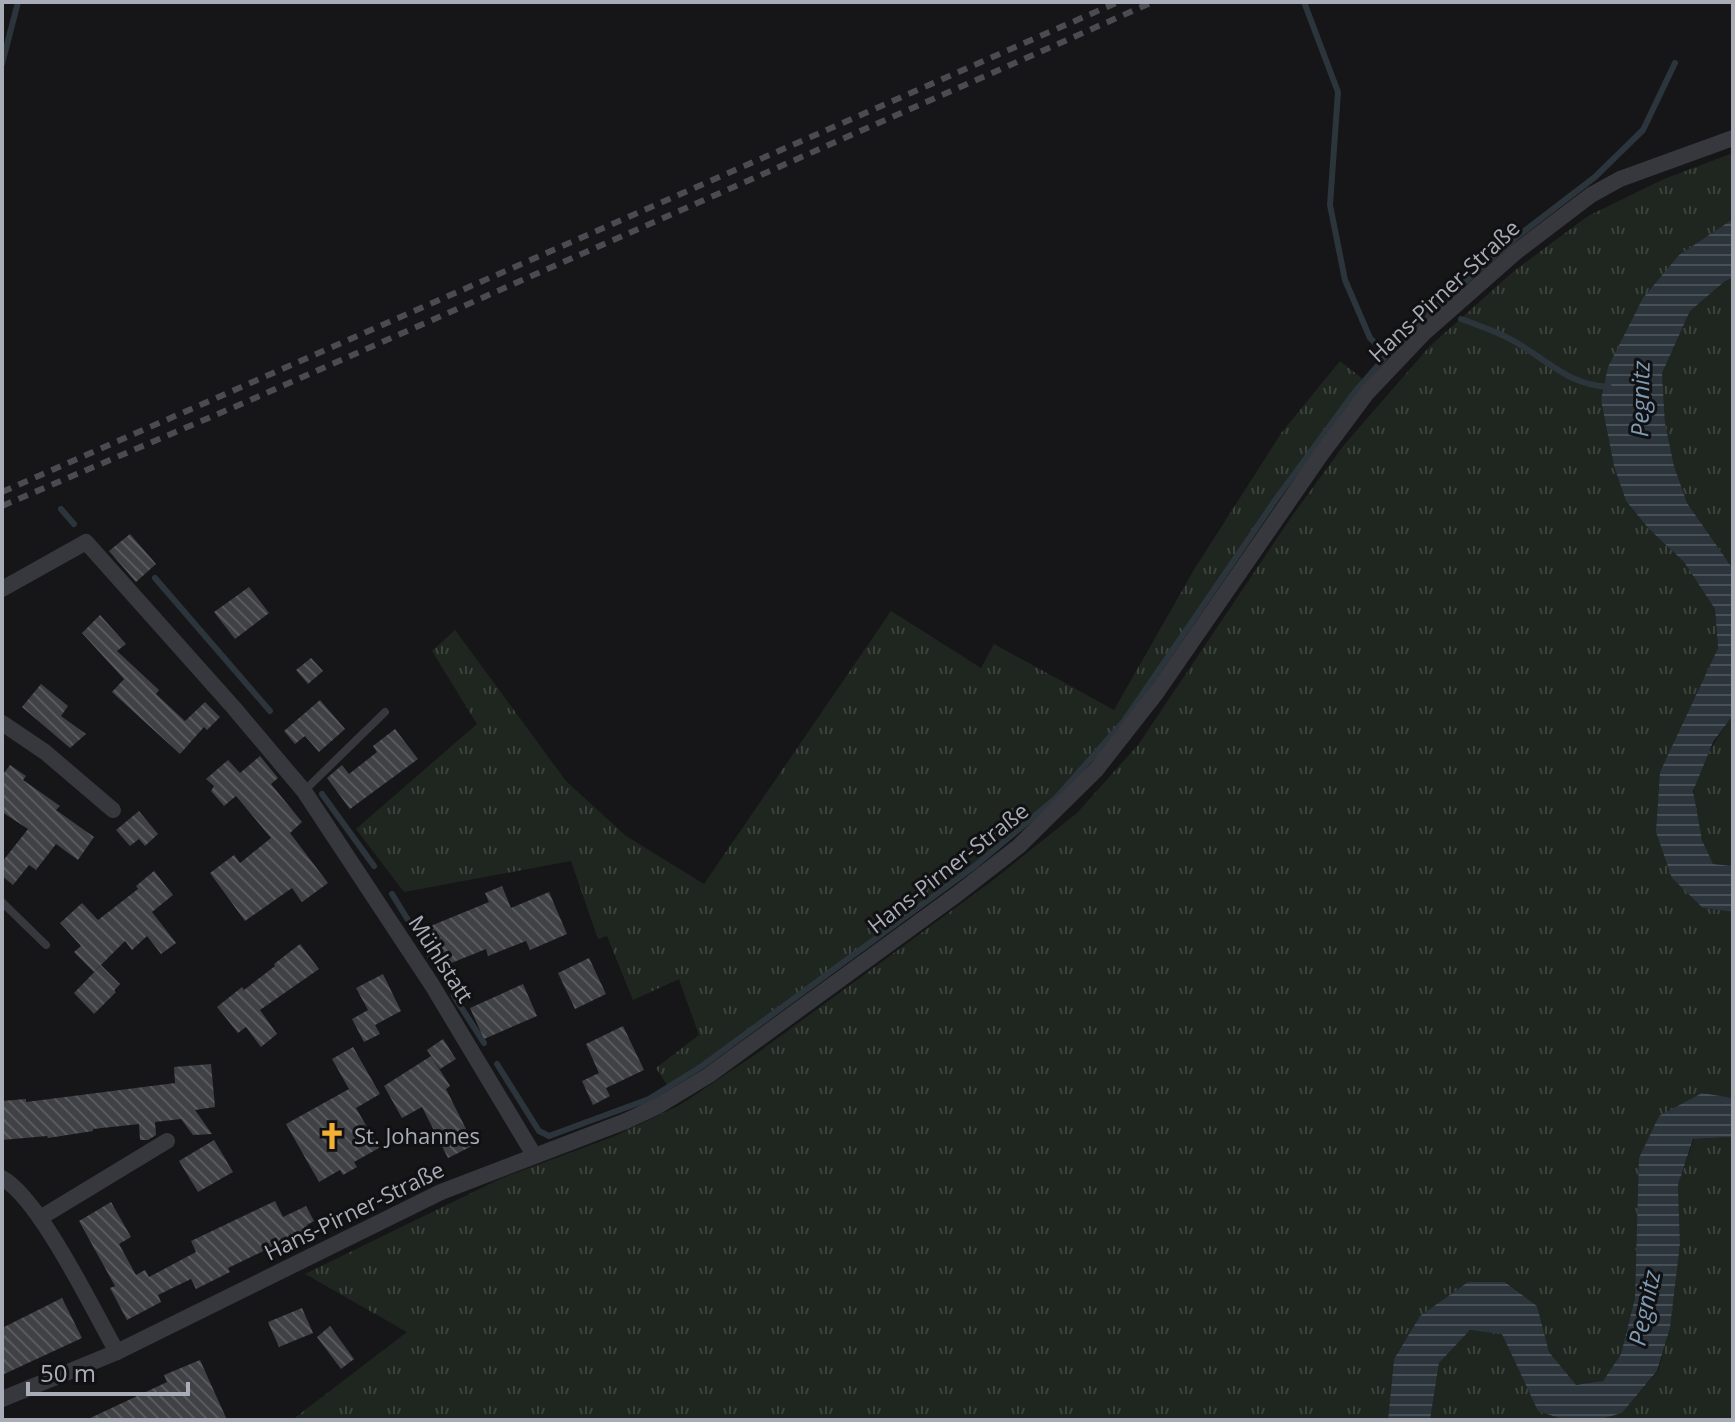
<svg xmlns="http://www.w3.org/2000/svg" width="1735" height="1422" font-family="'Open Sans',sans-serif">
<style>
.grass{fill:url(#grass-tufts)}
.water{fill:url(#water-rules)}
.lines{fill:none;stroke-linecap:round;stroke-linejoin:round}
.stream{stroke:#2c353c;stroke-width:6}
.building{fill:url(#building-back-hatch)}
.service{stroke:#37383d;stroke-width:8}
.minor{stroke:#37383d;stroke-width:16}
.rail{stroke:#4a4c52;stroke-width:6;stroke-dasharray:10 8;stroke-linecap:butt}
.labels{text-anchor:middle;stroke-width:6;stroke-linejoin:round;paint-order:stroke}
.street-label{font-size:22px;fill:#a8adb8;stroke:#111113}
.poi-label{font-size:22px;fill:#a8adb8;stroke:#111113;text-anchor:start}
.water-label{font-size:24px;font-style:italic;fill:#7f9bb3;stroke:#111113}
</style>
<defs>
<pattern id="grass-tufts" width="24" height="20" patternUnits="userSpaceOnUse" patternTransform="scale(2)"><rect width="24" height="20" fill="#1e261f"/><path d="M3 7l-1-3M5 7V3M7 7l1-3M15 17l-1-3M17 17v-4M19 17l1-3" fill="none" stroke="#3c433d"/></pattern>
<pattern id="water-rules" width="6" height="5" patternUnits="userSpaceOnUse" patternTransform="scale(2)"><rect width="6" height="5" fill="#2c353c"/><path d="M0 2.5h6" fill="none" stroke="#485056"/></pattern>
<pattern id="building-back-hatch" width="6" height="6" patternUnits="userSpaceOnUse" patternTransform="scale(2)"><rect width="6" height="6" fill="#404145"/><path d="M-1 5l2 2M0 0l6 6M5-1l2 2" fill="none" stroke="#595a5e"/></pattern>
</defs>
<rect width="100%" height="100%" fill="#161618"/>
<g class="grass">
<path d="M 1733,153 L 1733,219 L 1679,255 L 1601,400 L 1614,466 L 1626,501 L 1649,529 L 1684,562 L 1715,609 L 1718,648 L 1660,772 L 1703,908 L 1733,912 L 1733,1098 L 1702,1093 L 1637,1242 L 1635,1298 L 1621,1354 L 1603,1381 L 1576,1386 L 1549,1352 L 1537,1306 L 1506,1282 L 1468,1282 L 1420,1316 L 1394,1359 L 1388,1420 L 292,1420 L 407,1332 L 305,1274 L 502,1178 L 615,1136 L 680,1105 L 756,1054 L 992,881 L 1077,813 L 1138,745 L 1292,516 L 1344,445 L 1430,346 L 1514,271 L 1588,216 L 1664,179 Z"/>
<path d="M 1733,277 L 1733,569 L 1687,503 L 1674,466 L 1665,423 L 1662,373 L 1690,311 L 1724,282 Z"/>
<path d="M 1340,361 L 1368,383 L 1303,465 L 1175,651 L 1088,766 L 1048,806 L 994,853 L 703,1067 L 669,1088 L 656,1068 L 699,1035 L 679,979 L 633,1000 L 607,936 L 598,939 L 571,861 L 404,892 L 356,829 L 477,724 L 432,651 L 455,630 L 566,781 L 626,836 L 704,884 L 891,611 L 981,668 L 994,644 L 1114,710 L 1195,568 L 1282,432 Z"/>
<path d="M 1733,715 L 1733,866 L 1713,864 C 1703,844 1692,815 1694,792 C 1695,771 1720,732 1733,715 Z"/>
<path d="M 1733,1137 L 1733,1420 L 1598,1420 L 1622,1413 L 1658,1371 L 1670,1328 L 1680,1244 L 1678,1185 L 1694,1139 Z"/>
<path d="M 1470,1330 L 1502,1333 L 1538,1411 L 1565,1420 L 1430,1420 L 1439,1363 Z"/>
</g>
<g class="water">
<path d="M 1733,219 L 1733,277 L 1724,282 L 1690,311 L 1662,373 L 1665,423 L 1674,466 L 1687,503 L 1733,569 L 1733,715 L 1713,742 L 1693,791 L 1702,840 L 1713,864 L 1733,866 L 1733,912 L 1703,908 L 1672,878 L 1656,832 L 1660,772 L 1718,648 L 1715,609 L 1684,562 L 1649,529 L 1626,501 L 1614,466 L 1601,400 L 1608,367 L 1643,298 L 1679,255 Z"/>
<path d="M 1702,1093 L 1733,1098 L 1733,1137 L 1693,1139 L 1678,1185 L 1680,1244 L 1670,1328 L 1657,1371 L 1622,1413 L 1598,1420 L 1565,1420 L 1538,1411 L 1502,1334 L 1470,1330 L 1439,1363 L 1430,1420 L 1388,1420 L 1394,1359 L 1420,1316 L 1468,1282 L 1505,1282 L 1537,1306 L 1549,1352 L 1576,1385 L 1603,1381 L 1621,1354 L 1635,1298 L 1639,1158 L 1659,1116 Z"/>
</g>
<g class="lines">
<g class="stream">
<path d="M 1304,2 L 1338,92 L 1330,205 L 1345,280 L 1370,338 L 1387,355"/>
<path d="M 2,64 L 18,2"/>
<path d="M 1461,319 C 1483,327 1506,335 1525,348 C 1554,366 1572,385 1609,387"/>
<path d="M 61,509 L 74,524"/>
<path d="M 155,578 L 270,711"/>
<path d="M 322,794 L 374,866"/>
<path d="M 392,894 L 440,972"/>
<path d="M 454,996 L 484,1043"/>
<path d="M 497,1064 L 539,1131 L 549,1136 L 649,1099 L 702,1066 L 976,865 L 1056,798 L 1124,721 L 1276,499 L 1354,393 L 1387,355 L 1438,305 L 1518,236 L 1595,177 L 1643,130 L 1675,63"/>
</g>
</g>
<g class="building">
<path d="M 130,534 L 156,564 L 136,582 L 109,551 Z"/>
<path d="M 249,587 L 269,613 L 235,639 L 214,612 Z"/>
<path d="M 100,615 L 126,644 L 117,651 L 159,690 L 156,694 L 185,721 L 205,702 L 220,717 L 207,730 L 204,727 L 180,754 L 112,692 L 124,679 L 82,633 Z"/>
<path d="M 311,658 L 323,671 L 308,684 L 296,670 Z"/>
<path d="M 41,684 L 68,706 L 61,716 L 86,734 L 70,748 L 22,707 Z"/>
<path d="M 320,700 L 345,729 L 319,752 L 305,736 L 295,744 L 284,731 Z"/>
<path d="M 395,729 L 418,759 L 350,809 L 327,778 L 342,765 L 349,774 L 377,752 L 373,746 Z"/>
<path d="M 260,756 L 278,778 L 271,784 L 302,822 L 290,833 L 328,883 L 302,902 L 292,888 L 245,921 L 210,873 L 234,855 L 240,863 L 271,838 L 236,796 L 224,806 L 211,791 L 214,786 L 206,779 L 228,760 L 240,773 Z"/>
<path d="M 10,765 L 26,776 L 23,780 L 60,806 L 56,810 L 94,837 L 78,860 L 56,844 L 36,870 L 29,865 L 13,885 L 2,876 L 2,862 L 28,829 L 2,812 L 2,776 Z"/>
<path d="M 139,811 L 158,834 L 145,846 L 139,839 L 130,846 L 116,830 Z"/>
<path d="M 154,871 L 173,895 L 152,912 L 176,943 L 161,954 L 147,936 L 132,950 L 125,941 L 94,972 L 74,952 L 81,946 L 60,923 L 82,903 L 98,920 L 138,889 L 136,886 Z"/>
<path d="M 502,886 L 511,908 L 549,892 L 567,934 L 530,950 L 526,941 L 488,956 L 486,949 L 444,966 L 428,927 L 489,902 L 485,893 Z"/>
<path d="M 300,944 L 319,969 L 260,1010 L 277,1034 L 261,1047 L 246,1027 L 238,1033 L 217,1007 L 242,987 L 244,990 L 275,966 L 274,964 Z"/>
<path d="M 589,958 L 606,994 L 575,1009 L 558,973 Z"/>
<path d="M 101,965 L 120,984 L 114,991 L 116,992 L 94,1014 L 74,993 Z"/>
<path d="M 383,974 L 401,1011 L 375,1025 L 380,1034 L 364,1042 L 352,1019 L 368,1010 L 356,988 Z"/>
<path d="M 523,984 L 537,1016 L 484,1039 L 470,1008 Z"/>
<path d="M 623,1026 L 644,1070 L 606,1088 L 610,1096 L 593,1105 L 582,1081 L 599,1073 L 586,1044 Z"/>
<path d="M 443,1039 L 456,1059 L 440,1069 L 427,1050 Z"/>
<path d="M 353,1047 L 380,1094 L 356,1108 L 379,1148 L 354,1162 L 357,1167 L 343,1175 L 340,1170 L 319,1182 L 286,1124 L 349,1089 L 332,1059 Z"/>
<path d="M 431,1056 L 450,1086 L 446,1089 L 474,1145 L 448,1158 L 422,1107 L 402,1118 L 384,1086 Z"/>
<path d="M 211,1064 L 215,1107 L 195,1110 L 212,1134 L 193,1135 L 181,1119 L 155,1122 L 156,1135 L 148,1140 L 140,1140 L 139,1124 L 93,1129 L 93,1131 L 48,1138 L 47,1136 L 2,1140 L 2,1101 L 26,1099 L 26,1102 L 175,1083 L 174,1067 Z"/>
<path d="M 214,1140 L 233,1172 L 198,1192 L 179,1161 Z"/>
<path d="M 275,1201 L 283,1217 L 306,1206 L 314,1221 L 307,1225 L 309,1229 L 228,1268 L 230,1272 L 196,1289 L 191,1279 L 158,1295 L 161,1302 L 127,1320 L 110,1288 L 115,1286 L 79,1221 L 111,1202 L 131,1237 L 119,1244 L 136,1275 L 145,1270 L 149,1277 L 196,1252 L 191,1241 Z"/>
<path d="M 62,1298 L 82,1338 L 2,1375 L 2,1328 Z"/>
<path d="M 302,1308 L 313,1333 L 279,1347 L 268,1322 Z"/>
<path d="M 330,1326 L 354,1359 L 341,1369 L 317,1337 Z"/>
<path d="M 200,1360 L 227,1420 L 86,1420 L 167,1382 L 164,1375 Z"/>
</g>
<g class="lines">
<g class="service">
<path d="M 304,791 L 385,712"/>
<path d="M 2,902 L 46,945"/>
</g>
<g class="minor">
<path d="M 2,589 L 86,542 L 234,708 L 304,791 L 432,985 L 534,1155"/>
<path d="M 2,723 L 45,752 L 113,810"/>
<path d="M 2,1178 C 40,1199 93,1310 117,1352"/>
<path d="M 40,1218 L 167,1141"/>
<path d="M 2,1399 L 117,1352 L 441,1192 L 626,1121 L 658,1106 L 709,1075 L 956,895 L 1019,846 L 1096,770 L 1157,692 L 1320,456 L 1367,393 L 1424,333 L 1516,252 L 1591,195 L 1620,179 L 1733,138"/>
</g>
<g class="rail">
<path d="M 2,492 L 1118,2"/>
<path d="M 2,506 L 246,402 L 1153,2"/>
</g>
</g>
<defs>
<g id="church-bare" transform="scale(2.16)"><path d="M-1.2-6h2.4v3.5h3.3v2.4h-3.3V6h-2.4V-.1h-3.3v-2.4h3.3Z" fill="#f2b134" stroke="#111113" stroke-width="2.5" paint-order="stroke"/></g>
</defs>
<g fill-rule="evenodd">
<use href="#church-bare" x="332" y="1136"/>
</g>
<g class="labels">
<g class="street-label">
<text transform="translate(1444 291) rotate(-43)" y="8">Hans-Pirner-Straße</text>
<text transform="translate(948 868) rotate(-38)" y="8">Hans-Pirner-Straße</text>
<text transform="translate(441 959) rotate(57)" y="8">Mühlstatt</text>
<text transform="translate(354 1211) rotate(-26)" y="8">Hans-Pirner-Straße</text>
</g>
<g class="poi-label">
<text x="354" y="1144">St. Johannes</text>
</g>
<g class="water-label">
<text transform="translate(1641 399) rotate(-89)" y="8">Pegnitz</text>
<text transform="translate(1645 1308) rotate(-78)" y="8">Pegnitz</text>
</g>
</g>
<rect width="1735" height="1422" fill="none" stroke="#a8adb8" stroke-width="8"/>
<path d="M28 1382v12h160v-12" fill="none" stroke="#a8adb8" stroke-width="4"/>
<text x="40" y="1382" font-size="24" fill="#a8adb8" stroke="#111113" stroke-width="6" paint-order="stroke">50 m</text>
</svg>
